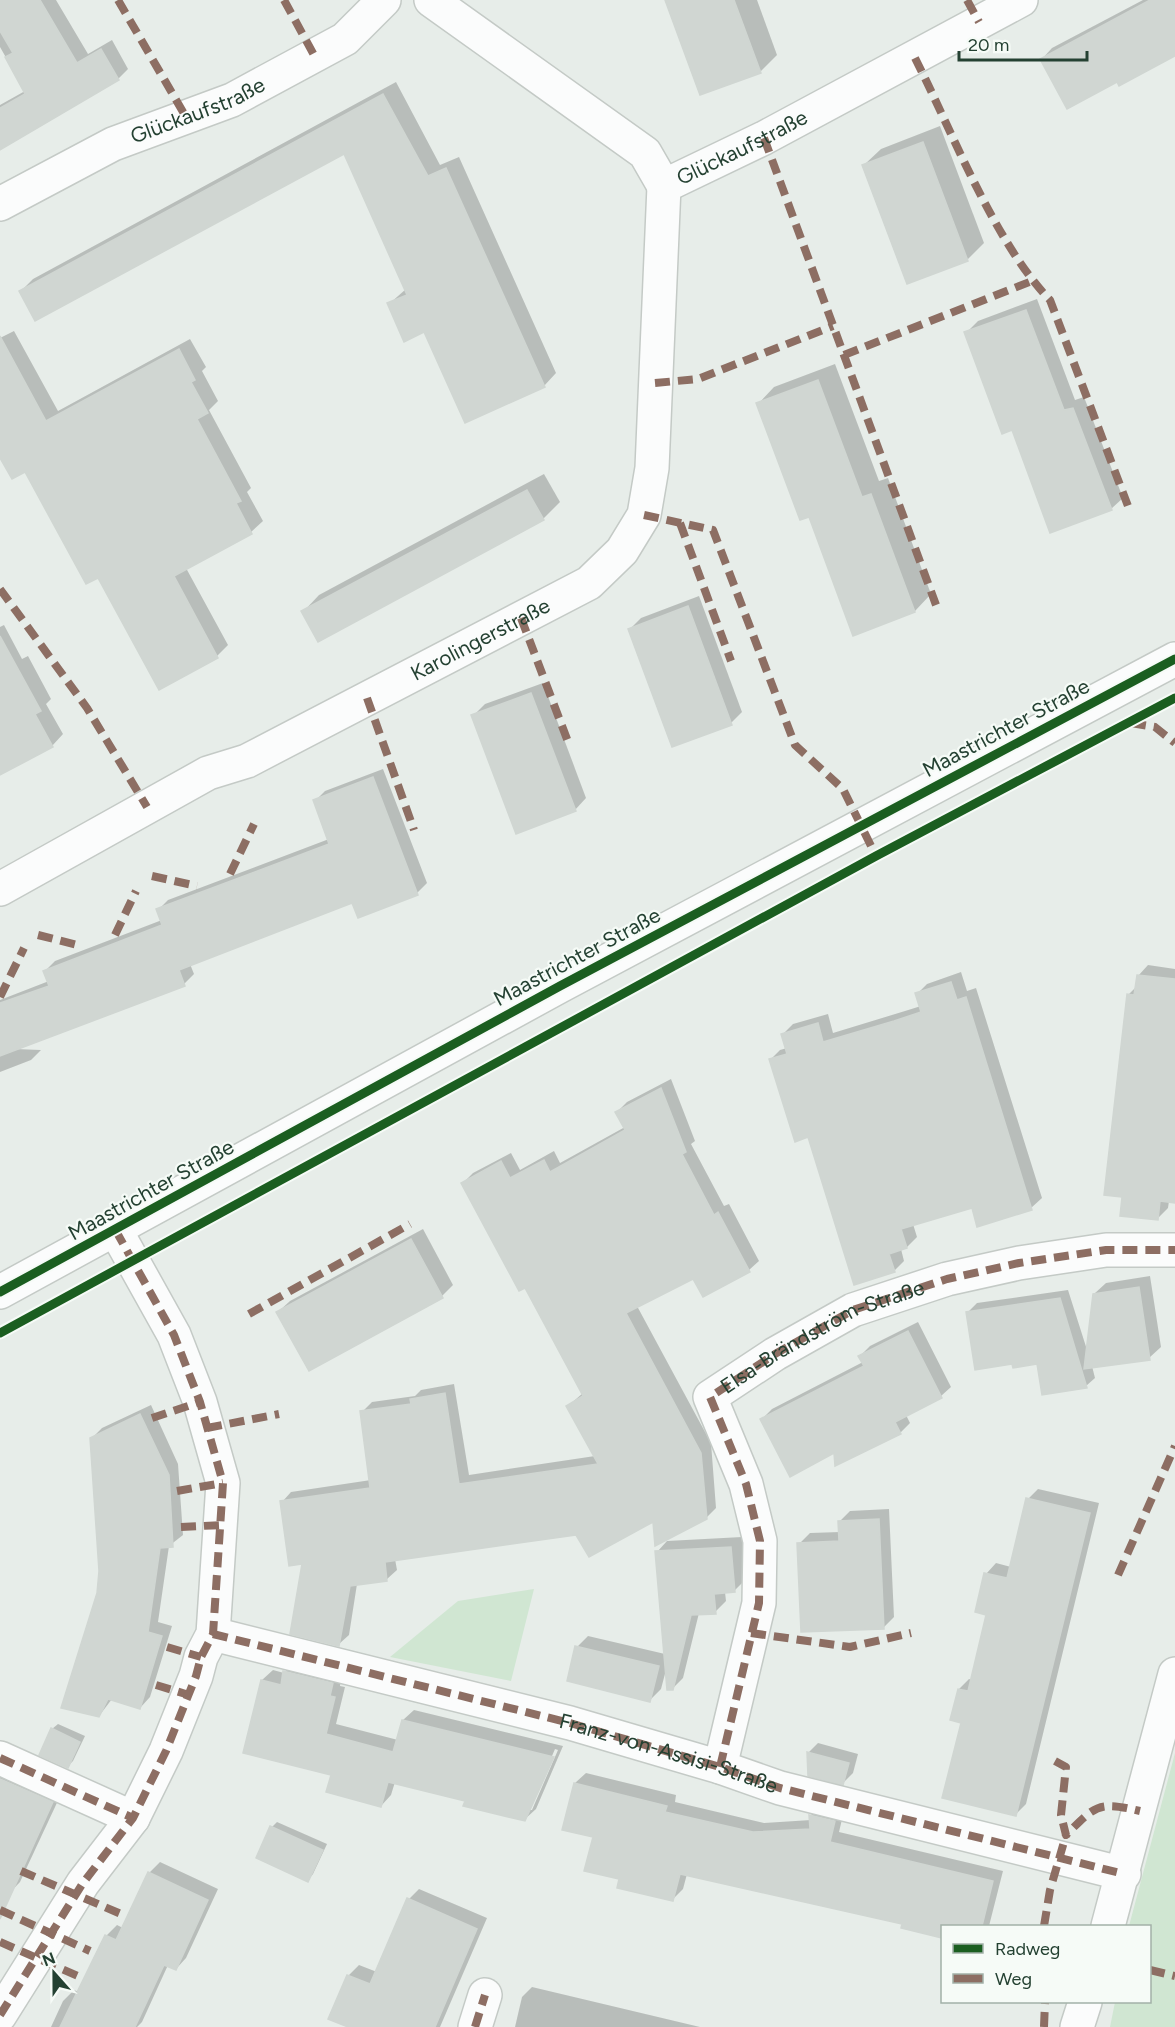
<svg xmlns="http://www.w3.org/2000/svg" width="1175" height="2027" font-family="Figtree,sans-serif">
<style>
.green{fill:#d0e6d2}
.shadow{fill:#0003;fill-rule:evenodd}
.building{fill:#d0d6d2;stroke:#d0d6d2;stroke-width:1.5}
.lines{fill:none;stroke-linecap:round;stroke-linejoin:round}
.minor-casing{stroke:#c4cac6;stroke-width:36}
.tertiary-casing{stroke:#c4cac6;stroke-width:36}
.minor{stroke:#fbfcfc;stroke-width:33}
.tertiary{stroke:#fbfcfc;stroke-width:33}
.quiet{stroke:#8d6e63;stroke-width:8;stroke-dasharray:15 8;stroke-linecap:butt}
.cycleway-casing{stroke:#f6fbf7;stroke-width:13}
.cycleway{stroke:#1b5e20;stroke-width:9}
.labels{text-anchor:middle;stroke-width:4.5;stroke-linejoin:round;paint-order:stroke}
.street-label{font-size:21px;fill:#244132;stroke:#f6fbf7}
</style>
<rect width="100%" height="100%" fill="#e7ede9"/>
<g class="green">
<path d="M 534,1589 L 511,1681 L 390,1657 L 458,1601 Z"/>
<path d="M 1175,1753 L 1175,2027 L 1110,2027 L 1115,2002 L 1150,2002 L 1150,1926 L 1129,1926 Z"/>
</g>
<g class="shadow">
<path d="M 0,0 L 56,0 L 88,54 L 112,40 L 128,69 L 118,79 L 0,148 L 0,105 L 25,91 L 0,47 Z"/>
<path d="M 667,0 L 757,0 L 777,55 L 760,72 Z"/>
<path d="M 1143,0 L 1175,0 L 1175,53 L 1118,80 L 1042,59 L 1052,48 Z"/>
<path d="M 396,82 L 440,165 L 459,157 L 556,373 L 544,386 L 425,330 L 389,304 L 406,289 L 345,152 L 20,292 L 33,279 Z"/>
<path d="M 940,126 L 984,243 L 967,260 L 864,165 L 881,149 Z"/>
<path d="M 1037,299 L 1075,400 L 1084,397 L 1123,498 L 1111,509 L 1013,429 L 966,333 L 978,321 Z"/>
<path d="M 14,331 L 58,411 L 190,339 L 206,367 L 202,371 L 218,401 L 209,410 L 251,488 L 247,492 L 263,521 L 251,532 L 186,568 L 228,645 L 217,656 L 98,576 L 26,470 L 0,455 L 0,338 Z"/>
<path d="M 835,364 L 879,481 L 888,478 L 931,594 L 915,611 L 809,515 L 758,404 L 774,387 Z"/>
<path d="M 544,474 L 560,502 L 543,519 L 303,612 L 319,595 Z"/>
<path d="M 699,596 L 742,712 L 731,723 L 630,629 L 641,618 Z"/>
<path d="M 4,625 L 22,659 L 28,656 L 51,699 L 46,704 L 63,734 L 52,746 L 0,774 L 0,627 Z"/>
<path d="M 543,683 L 586,798 L 575,810 L 473,716 L 485,704 Z"/>
<path d="M 383,769 L 427,883 L 417,893 L 353,901 L 190,964 L 194,974 L 184,984 L 15,1049 L 41,1050 L 31,1060 L 0,1072 L 0,1000 L 49,981 L 45,971 L 55,961 L 162,920 L 158,910 L 168,900 L 329,839 L 315,801 L 325,791 Z"/>
<path d="M 1148,965 L 1175,969 L 1175,1201 L 1169,1201 L 1168,1208 L 1158,1218 L 1124,1196 L 1128,995 L 1137,986 L 1138,976 Z"/>
<path d="M 961,972 L 967,991 L 976,988 L 1042,1198 L 1031,1208 L 973,1206 L 913,1224 L 917,1237 L 907,1247 L 901,1249 L 904,1261 L 894,1271 L 809,1135 L 770,1060 L 780,1050 L 787,1048 L 783,1034 L 793,1024 L 828,1014 L 833,1033 L 905,1011 L 921,1006 L 917,994 L 927,984 Z"/>
<path d="M 671,1079 L 695,1141 L 691,1144 L 724,1206 L 729,1204 L 759,1261 L 749,1270 L 694,1277 L 637,1306 L 711,1443 L 716,1508 L 706,1518 L 654,1520 L 395,1559 L 397,1570 L 387,1579 L 357,1584 L 349,1635 L 339,1644 L 282,1502 L 291,1492 L 371,1480 L 362,1412 L 372,1402 L 415,1396 L 421,1390 L 454,1384 L 469,1475 L 595,1456 L 568,1406 L 583,1393 L 526,1286 L 463,1183 L 473,1173 L 511,1153 L 520,1170 L 554,1151 L 560,1163 L 625,1127 L 617,1112 L 627,1102 Z"/>
<path d="M 423,1229 L 453,1285 L 442,1296 L 278,1312 L 290,1301 Z"/>
<path d="M 1150,1276 L 1161,1347 L 1149,1358 L 1092,1366 L 1095,1378 L 1086,1386 L 1039,1362 L 968,1312 L 977,1303 L 1068,1290 L 1088,1353 L 1094,1294 L 1106,1283 Z"/>
<path d="M 918,1322 L 951,1387 L 941,1396 L 906,1415 L 910,1423 L 900,1433 L 836,1464 L 836,1451 L 762,1419 L 772,1409 L 863,1362 L 860,1356 L 870,1346 Z"/>
<path d="M 151,1405 L 178,1464 L 183,1535 L 169,1546 L 158,1622 L 172,1626 L 150,1697 L 140,1708 L 112,1699 L 99,1716 L 100,1571 L 91,1439 L 102,1428 Z"/>
<path d="M 1038,1489 L 1099,1503 L 1026,1804 L 1016,1814 L 963,1722 L 959,1689 L 969,1679 L 972,1680 L 988,1614 L 986,1574 L 996,1563 L 1011,1567 L 1028,1499 Z"/>
<path d="M 889,1509 L 894,1617 L 884,1627 L 799,1544 L 810,1533 L 840,1532 L 839,1522 L 850,1511 Z"/>
<path d="M 742,1537 L 745,1580 L 734,1591 L 725,1592 L 726,1601 L 715,1612 L 699,1613 L 683,1678 L 672,1689 L 666,1670 L 661,1689 L 650,1700 L 577,1647 L 588,1636 L 665,1654 L 657,1552 L 667,1541 Z"/>
<path d="M 295,1661 L 342,1673 L 340,1686 L 345,1687 L 336,1724 L 398,1740 L 403,1720 L 414,1710 L 563,1746 L 536,1809 L 525,1819 L 466,1800 L 395,1782 L 391,1795 L 381,1806 L 333,1774 L 262,1680 L 273,1670 L 284,1673 ZM 555,1749 L 558,1750 L 532,1810 L 529,1810 Z"/>
<path d="M 58,1724 L 85,1736 L 73,1761 L 68,1766 L 52,1729 Z"/>
<path d="M 818,1743 L 858,1754 L 853,1773 L 843,1783 L 808,1753 Z"/>
<path d="M 0,1769 L 62,1792 L 20,1882 L 0,1903 Z"/>
<path d="M 586,1773 L 676,1795 L 675,1802 L 764,1823 L 811,1820 L 811,1815 L 821,1805 L 844,1811 L 839,1832 L 1003,1871 L 989,1926 L 942,1926 L 942,1936 L 903,1926 L 904,1923 L 687,1874 L 683,1889 L 673,1899 L 621,1878 L 594,1836 L 575,1783 Z"/>
<path d="M 277,1822 L 327,1844 L 313,1874 L 308,1880 L 272,1827 Z"/>
<path d="M 160,1862 L 218,1889 L 186,1958 L 176,1969 L 168,1965 L 142,2022 L 137,2027 L 51,2027 L 63,2001 L 74,1990 L 79,1992 L 106,1936 L 117,1925 L 123,1928 L 149,1873 Z"/>
<path d="M 419,1889 L 487,1918 L 440,2027 L 346,2027 L 348,1976 L 359,1965 L 377,1972 L 409,1899 Z"/>
<path d="M 532,1987 L 700,2027 L 515,2027 L 522,1997 Z"/>
</g>
<g class="building">
<path d="M 0,0 L 40,0 L 77,63 L 101,49 L 119,80 L 0,150 L 0,108 L 25,94 L 5,57 L 13,53 L 0,31 Z"/>
<path d="M 665,0 L 734,0 L 761,73 L 700,95 Z"/>
<path d="M 1150,0 L 1175,0 L 1175,56 L 1119,86 L 1117,82 L 1067,109 L 1040,59 Z"/>
<path d="M 383,94 L 428,176 L 446,168 L 545,387 L 465,423 L 424,332 L 404,342 L 387,303 L 407,295 L 344,154 L 35,321 L 19,291 Z"/>
<path d="M 923,142 L 968,261 L 907,284 L 862,165 Z"/>
<path d="M 1026,310 L 1064,410 L 1073,408 L 1112,510 L 1050,533 L 1012,430 L 1002,434 L 964,332 Z"/>
<path d="M 0,336 L 46,421 L 179,349 L 195,380 L 191,382 L 208,413 L 197,419 L 241,501 L 236,503 L 252,534 L 174,576 L 218,658 L 159,690 L 98,578 L 86,584 L 25,472 L 12,479 L 0,458 Z"/>
<path d="M 818,380 L 862,497 L 871,494 L 915,612 L 853,636 L 809,517 L 800,520 L 756,403 Z"/>
<path d="M 527,490 L 544,520 L 318,642 L 301,611 Z"/>
<path d="M 688,606 L 732,725 L 672,747 L 628,629 Z"/>
<path d="M 0,636 L 41,711 L 35,714 L 53,747 L 0,775 Z"/>
<path d="M 531,693 L 576,811 L 516,834 L 471,715 Z"/>
<path d="M 373,777 L 418,895 L 358,918 L 352,903 L 179,970 L 185,986 L 0,1056 L 0,1003 L 49,986 L 43,971 L 162,925 L 156,909 L 329,844 L 313,800 Z"/>
<path d="M 1137,975 L 1175,979 L 1175,1203 L 1160,1201 L 1158,1220 L 1120,1216 L 1122,1197 L 1104,1195 L 1127,994 L 1134,995 Z"/>
<path d="M 951,982 L 957,1000 L 966,997 L 1032,1210 L 977,1227 L 972,1208 L 901,1229 L 907,1248 L 889,1254 L 895,1272 L 854,1285 L 808,1137 L 795,1142 L 769,1059 L 787,1054 L 781,1034 L 818,1023 L 823,1042 L 894,1021 L 921,1012 L 915,993 Z"/>
<path d="M 661,1088 L 686,1152 L 682,1154 L 714,1215 L 718,1212 L 750,1272 L 703,1297 L 693,1279 L 626,1313 L 701,1453 L 707,1519 L 655,1546 L 653,1522 L 589,1557 L 576,1535 L 385,1562 L 387,1581 L 350,1586 L 339,1646 L 290,1634 L 302,1564 L 289,1566 L 280,1501 L 370,1488 L 360,1411 L 411,1404 L 410,1399 L 445,1393 L 459,1484 L 598,1464 L 566,1406 L 583,1396 L 525,1288 L 519,1291 L 461,1183 L 501,1161 L 510,1178 L 544,1160 L 550,1172 L 625,1130 L 615,1112 Z"/>
<path d="M 411,1239 L 443,1298 L 309,1371 L 276,1312 Z"/>
<path d="M 1139,1287 L 1150,1360 L 1084,1369 L 1093,1294 Z"/>
<path d="M 1060,1298 L 1087,1388 L 1042,1395 L 1037,1364 L 1013,1368 L 1012,1364 L 975,1370 L 966,1312 Z"/>
<path d="M 908,1331 L 942,1398 L 895,1422 L 901,1434 L 835,1466 L 834,1453 L 790,1477 L 760,1419 L 864,1366 L 858,1356 Z"/>
<path d="M 140,1414 L 169,1475 L 173,1547 L 160,1548 L 148,1632 L 162,1636 L 140,1709 L 108,1699 L 99,1717 L 61,1708 L 97,1593 L 99,1571 L 90,1438 Z"/>
<path d="M 1026,1498 L 1090,1513 L 1016,1816 L 942,1798 L 961,1723 L 950,1720 L 958,1689 L 968,1691 L 986,1615 L 975,1612 L 984,1573 L 1007,1578 Z"/>
<path d="M 879,1519 L 884,1629 L 801,1632 L 797,1543 L 839,1541 L 838,1521 Z"/>
<path d="M 731,1547 L 735,1592 L 714,1594 L 716,1614 L 691,1615 L 673,1690 L 667,1690 L 655,1551 Z"/>
<path d="M 575,1646 L 659,1666 L 650,1702 L 567,1681 Z"/>
<path d="M 283,1671 L 333,1683 L 330,1696 L 335,1697 L 326,1734 L 393,1752 L 402,1720 L 554,1757 L 525,1821 L 463,1806 L 465,1801 L 388,1782 L 381,1807 L 326,1792 L 331,1775 L 243,1753 L 261,1680 L 281,1685 Z"/>
<path d="M 51,1728 L 80,1742 L 68,1768 L 39,1755 Z"/>
<path d="M 807,1752 L 849,1763 L 843,1785 L 808,1776 Z"/>
<path d="M 0,1779 L 53,1802 L 0,1919 Z"/>
<path d="M 574,1783 L 667,1806 L 665,1812 L 753,1832 L 810,1829 L 809,1815 L 835,1821 L 830,1842 L 993,1881 L 982,1926 L 942,1926 L 942,1938 L 901,1928 L 902,1924 L 680,1874 L 673,1901 L 617,1888 L 619,1879 L 584,1871 L 593,1837 L 562,1830 Z"/>
<path d="M 270,1826 L 323,1850 L 308,1882 L 256,1858 Z"/>
<path d="M 148,1872 L 208,1900 L 176,1970 L 164,1965 L 135,2027 L 60,2027 L 105,1935 L 116,1940 Z"/>
<path d="M 407,1898 L 477,1929 L 435,2027 L 348,2027 L 328,2019 L 347,1975 L 370,1984 Z"/>
</g>
<g class="lines">
<g class="minor-casing">
<g id="minor">
<path d="M 431,0 L 645,153 L 664,186"/>
<path id="s1" d="M 664,186 L 764,138 L 1021,0"/>
<path id="s2" d="M 0,204 L 113,144 L 232,100 L 345,39 L 384,0"/>
<path id="s3" d="M 0,889 L 208,773 L 247,761 L 589,583 L 622,551 L 644,515 L 652,468 L 664,186"/>
<path id="s4" d="M 213,1634 L 570,1723 L 720,1767 L 780,1788 L 1124,1874"/>
<path d="M 0,1758 L 133,1818"/>
<path d="M 720,1767 L 759,1603 L 760,1541 L 746,1484 L 710,1397 L 775,1354 L 853,1310 L 947,1279 L 1019,1263 L 1106,1250 L 1175,1250"/>
<path d="M 1108,1926 L 1175,1674"/>
<path d="M 0,2015 L 83,1883 L 133,1818 L 166,1751 L 196,1676 L 201,1657 L 213,1634 L 223,1483 L 200,1402 L 174,1335 L 116,1231"/>
<path d="M 475,2027 L 485,1995"/>
<path d="M 1077,2027 L 1085,2002"/>
</g>
</g>
<g class="tertiary-casing">
<path id="tertiary" d="M 0,1292 L 560,986 L 1175,659"/>
</g>
<use href="#minor" class="minor"/>
<use href="#tertiary" class="tertiary"/>
<g class="quiet">
<path d="M 118,0 L 186,117"/>
<path d="M 284,0 L 314,55"/>
<path d="M 967,0 L 979,22"/>
<path d="M 915,58 C 952,131 994,242 1050,300 L 1128,506"/>
<path d="M 764,138 L 936,605"/>
<path d="M 844,355 L 1032,281"/>
<path d="M 655,383 L 698,379 L 833,326"/>
<path d="M 644,515 L 713,530 L 795,745 L 843,789 L 876,856"/>
<path d="M 680,523 L 731,661"/>
<path d="M 0,589 L 87,708 L 147,807"/>
<path d="M 521,618 L 570,747"/>
<path d="M 367,698 L 414,830"/>
<path d="M 1131,723 L 1155,727 L 1175,743"/>
<path d="M 230,874 L 254,824"/>
<path d="M 152,876 L 197,886"/>
<path d="M 38,935 L 81,946"/>
<path d="M 115,935 L 136,891"/>
<path d="M 0,997 L 24,948"/>
<path d="M 249,1314 L 410,1224"/>
<path d="M 152,1418 L 200,1402"/>
<path d="M 207,1428 L 279,1414"/>
<path d="M 177,1491 L 223,1483"/>
<path d="M 181,1527 L 222,1525"/>
<path d="M 1118,1575 L 1175,1446"/>
<path d="M 751,1633 L 850,1647 L 911,1633"/>
<path d="M 213,1634 L 570,1723 L 720,1767 L 780,1788 L 1124,1874"/>
<path d="M 167,1647 L 201,1657"/>
<path d="M 156,1685 L 189,1695"/>
<path d="M 0,1758 L 133,1818"/>
<path d="M 1055,1761 L 1066,1767 L 1061,1815 L 1066,1835 C 1096,1805 1098,1801 1140,1811"/>
<path id="s5" d="M 720,1767 L 759,1603 L 760,1541 L 746,1484 L 710,1397 L 775,1354 L 853,1310 L 947,1279 L 1019,1263 L 1106,1250 L 1175,1250"/>
<path d="M 21,1871 L 121,1914"/>
<path d="M 0,1910 L 90,1951"/>
<path d="M 1044,1926 L 1050,1890 L 1066,1835"/>
<path d="M 0,1942 L 78,1976"/>
<path d="M 1150,1970 L 1175,1976"/>
<path d="M 0,2015 L 83,1883 L 133,1818 L 166,1751 L 196,1676 L 201,1657 L 213,1634 L 223,1483 L 200,1402 L 174,1335 L 116,1231"/>
<path d="M 475,2027 L 485,1995"/>
<path d="M 1044,2027 L 1045,2002"/>
</g>
<g class="cycleway-casing">
<g id="cycleway">
<path d="M 0,1292 L 560,986 L 1175,659"/>
<path d="M 0,1333 L 876,856 L 1175,698"/>
</g>
</g>
<use href="#cycleway" class="cycleway"/>
</g>
<g class="labels">
<g class="street-label">
<text dy="7" stroke="none"><textPath href="#s2" startOffset="219">Glückaufstraße</textPath></text>
<text dy="7" stroke="none"><textPath href="#s1" startOffset="87">Glückaufstraße</textPath></text>
<text dy="7" stroke="none"><textPath href="#s3" startOffset="542">Karolingerstraße</textPath></text>
<text transform="translate(1006 728) rotate(-28)" y="7">Maastrichter Straße</text>
<text transform="translate(577 957) rotate(-28)" y="7">Maastrichter Straße</text>
<text transform="translate(151 1190) rotate(-29)" y="7">Maastrichter Straße</text>
<text dy="7" stroke="none"><textPath href="#s5" startOffset="512">Elsa-Brändström-Straße</textPath></text>
<text dy="7" stroke="none"><textPath href="#s4" startOffset="471">Franz-von-Assisi-Straße</textPath></text>
</g>
</g>
<rect x="941" y="1925" width="210" height="78" fill="#f6fbf7" stroke="#a2b1a8" stroke-width="1.5"/>
<rect x="953" y="1944" width="30" height="9" fill="#1b5e20" stroke="#a2b1a8" stroke-width="1.5"/>
<text x="995" y="1955" font-size="18" fill="#244132">Radweg</text>
<rect x="953" y="1974" width="30" height="9" fill="#8d6e63" stroke="#a2b1a8" stroke-width="1.5"/>
<text x="995" y="1985" font-size="18" fill="#244132">Weg</text>
<g transform="translate(54 1973) rotate(339)" stroke="#f6fbf7" stroke-width="4.5" paint-order="stroke">
<path d="M0-4.5L10 22L0 15L-10 22Z" fill="#244132"/>
<text y="-9" font-size="16" font-weight="bold" text-anchor="middle" fill="#244132">N</text>
</g>
<path d="M959 51v9h128v-9" fill="none" stroke="#244132" stroke-width="3"/>
<text x="968" y="51" font-size="18" fill="#244132" stroke="#f6fbf7" stroke-width="4.5" paint-order="stroke">20 m</text>
</svg>
